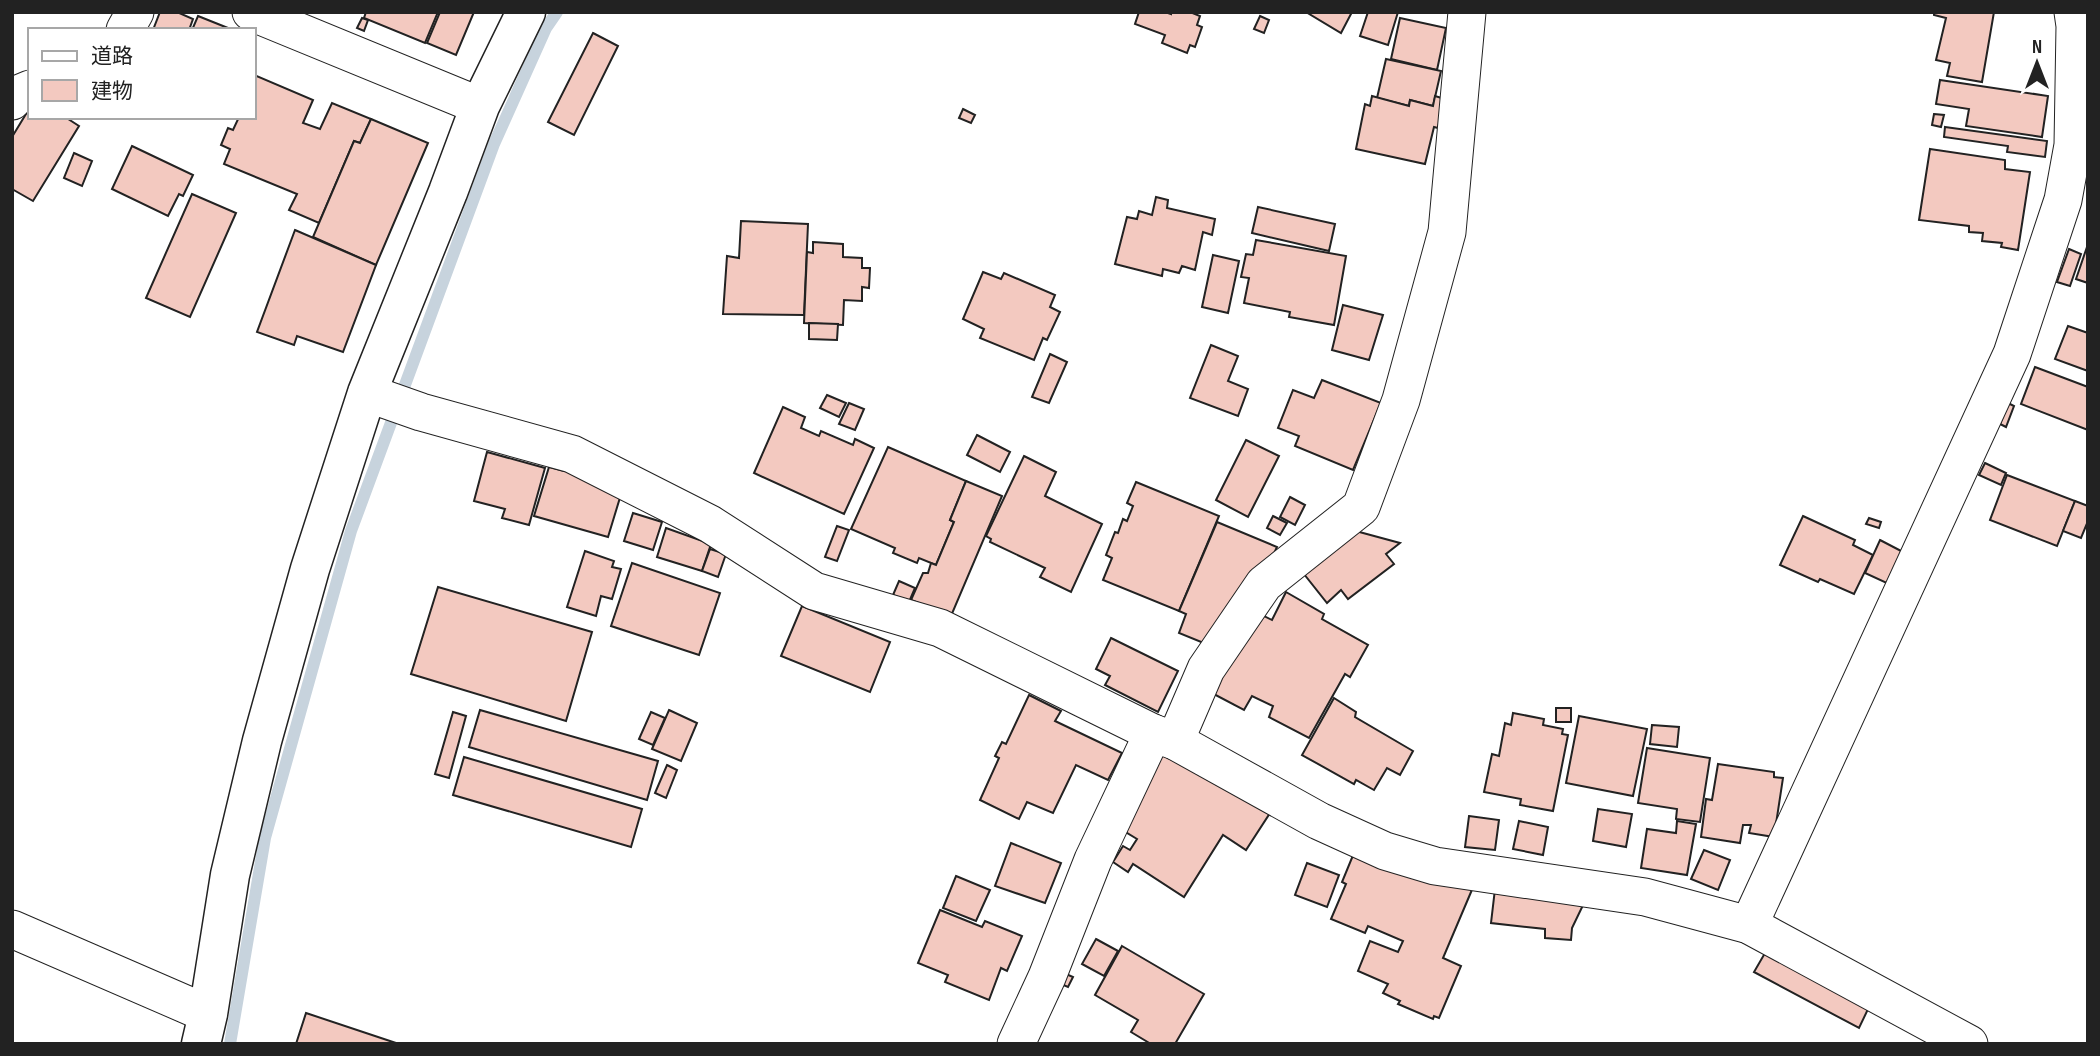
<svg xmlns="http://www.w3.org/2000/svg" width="2100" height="1056" font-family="'Sofia Sans Condensed','Noto Sans JP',sans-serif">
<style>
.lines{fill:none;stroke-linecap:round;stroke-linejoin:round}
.stream{stroke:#c7d3dd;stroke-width:12}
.building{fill:#f3c9c0;stroke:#222;stroke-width:2}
.minor-casing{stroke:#222;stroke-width:39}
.tertiary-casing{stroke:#222;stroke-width:41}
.minor{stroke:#fff;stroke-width:37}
.tertiary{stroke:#fff;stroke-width:38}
</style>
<rect width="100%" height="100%" fill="#fff"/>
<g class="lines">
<path class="stream" d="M 230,1044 L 265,838 L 351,531 L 494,144 L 546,28 L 557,12"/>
</g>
<g class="building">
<path d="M 160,12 L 177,12 L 193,19 L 189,30 L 153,30 Z"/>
<path d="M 366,12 L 438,12 L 425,43 L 364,18 Z"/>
<path d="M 440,12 L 474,12 L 456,55 L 427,43 Z"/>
<path d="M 1139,12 L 1165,12 L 1171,14 L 1171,12 L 1190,12 L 1200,16 L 1197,25 L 1202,27 L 1195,47 L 1190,45 L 1187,53 L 1162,43 L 1165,35 L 1135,24 Z"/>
<path d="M 1306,12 L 1352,12 L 1341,33 Z"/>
<path d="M 1368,12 L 1398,12 L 1388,45 L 1360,36 Z"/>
<path d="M 1934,12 L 1994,12 L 1982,82 L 1947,76 L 1950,63 L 1936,60 L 1946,18 L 1934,15 Z"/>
<path d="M 198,16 L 233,30 L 192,30 Z"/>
<path d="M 1260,16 L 1269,20 L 1264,33 L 1254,29 Z"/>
<path d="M 362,18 L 368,20 L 364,31 L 357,28 Z"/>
<path d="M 1400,18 L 1446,28 L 1437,70 L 1391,59 Z"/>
<path d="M 593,33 L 618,46 L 574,135 L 548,122 Z"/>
<path d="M 1386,59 L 1441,71 L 1433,106 L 1410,100 L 1409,106 L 1377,98 Z"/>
<path d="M 254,75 L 313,100 L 303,123 L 320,129 L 332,103 L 371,119 L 360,143 L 354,141 L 319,223 L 289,210 L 297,194 L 224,164 L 230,149 L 221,145 L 228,128 L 233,130 L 239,117 L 254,117 Z"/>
<path d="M 1940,80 L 2048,96 L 2042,137 L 1966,126 L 1969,109 L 1936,104 Z"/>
<path d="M 1372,96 L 1409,106 L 1410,100 L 1433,106 L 1435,96 L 1445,99 L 1438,128 L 1434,127 L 1425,164 L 1356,149 L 1365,104 L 1370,106 Z"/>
<path d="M 29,109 L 30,117 L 65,117 L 79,126 L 33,201 L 12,189 L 12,137 Z"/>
<path d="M 963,109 L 975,115 L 971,123 L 959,118 Z"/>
<path d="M 1934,114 L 1944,115 L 1941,127 L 1932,125 Z"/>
<path d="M 371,119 L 428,143 L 376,265 L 313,237 L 354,141 L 360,143 Z"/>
<path d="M 1945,127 L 2047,141 L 2045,157 L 2007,152 L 2008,146 L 1944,137 Z"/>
<path d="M 132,146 L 193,175 L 183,196 L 179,194 L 168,216 L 112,189 Z"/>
<path d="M 1930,149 L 2005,160 L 2005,169 L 2030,172 L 2018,250 L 2001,247 L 2002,243 L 1982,241 L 1983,233 L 1969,232 L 1969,226 L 1919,220 Z"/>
<path d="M 74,153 L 92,161 L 82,186 L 64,178 Z"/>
<path d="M 192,194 L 236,213 L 190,317 L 146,298 Z"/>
<path d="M 1156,197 L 1168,200 L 1167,208 L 1215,219 L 1212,235 L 1203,232 L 1195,270 L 1182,266 L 1179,273 L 1163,269 L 1162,276 L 1115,264 L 1127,217 L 1137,219 L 1139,211 L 1152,215 Z"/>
<path d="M 1258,207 L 1335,224 L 1329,251 L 1252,233 Z"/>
<path d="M 741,221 L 808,224 L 804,315 L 723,314 L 727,256 L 739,258 Z"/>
<path d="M 295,230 L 376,265 L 343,352 L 297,336 L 294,345 L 257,332 Z"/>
<path d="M 1256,240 L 1346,256 L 1334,325 L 1289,317 L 1290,312 L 1244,303 L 1249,278 L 1241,277 L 1246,254 L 1253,255 Z"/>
<path d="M 813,242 L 843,244 L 843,257 L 862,258 L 862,268 L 870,268 L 869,288 L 862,287 L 862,301 L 844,300 L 843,325 L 804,323 L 807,252 L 813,253 Z"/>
<path d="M 2088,244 L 2088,283 L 2076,279 Z"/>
<path d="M 2069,249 L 2081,254 L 2070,286 L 2057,282 Z"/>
<path d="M 1213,255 L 1239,261 L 1228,313 L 1202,307 Z"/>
<path d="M 983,272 L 1001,279 L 1004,273 L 1055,295 L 1050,307 L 1060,312 L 1047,340 L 1043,338 L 1034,360 L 980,338 L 984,329 L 963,319 Z"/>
<path d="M 1343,305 L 1383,315 L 1369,360 L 1332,350 Z"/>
<path d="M 809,323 L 838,324 L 837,340 L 809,339 Z"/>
<path d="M 2068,326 L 2088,333 L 2088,371 L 2055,359 Z"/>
<path d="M 1211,345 L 1238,356 L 1228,381 L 1248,389 L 1238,416 L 1190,398 Z"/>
<path d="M 1050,354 L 1067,362 L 1049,403 L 1032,397 Z"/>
<path d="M 2035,367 L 2088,387 L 2088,430 L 2021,404 Z"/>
<path d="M 1322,380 L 1381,403 L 1353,470 L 1295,446 L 1299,436 L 1278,428 L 1293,390 L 1314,398 Z"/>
<path d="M 827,395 L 846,403 L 839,417 L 820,408 Z"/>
<path d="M 849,403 L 864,409 L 855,430 L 839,424 Z"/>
<path d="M 2008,403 L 2014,406 L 2006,427 L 2000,424 Z"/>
<path d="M 783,407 L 805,417 L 801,428 L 819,436 L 821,431 L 853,445 L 855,439 L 874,448 L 844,514 L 754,473 Z"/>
<path d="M 977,435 L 1010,452 L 1000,472 L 967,455 Z"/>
<path d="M 1246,440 L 1279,456 L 1248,517 L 1216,500 Z"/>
<path d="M 888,447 L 966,481 L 950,520 L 954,522 L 936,565 L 919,558 L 917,563 L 893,553 L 895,548 L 851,529 Z"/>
<path d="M 487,452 L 545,468 L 529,525 L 502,518 L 505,509 L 474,501 Z"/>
<path d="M 1024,456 L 1056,472 L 1045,496 L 1102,524 L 1071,592 L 1040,577 L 1045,568 L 990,542 L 991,539 L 986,536 Z"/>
<path d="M 1985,463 L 2006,473 L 2001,485 L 1979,475 Z"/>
<path d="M 549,467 L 564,471 L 565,469 L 622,491 L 608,537 L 534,516 Z"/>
<path d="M 2007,475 L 2075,501 L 2057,546 L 1990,520 Z"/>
<path d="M 966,481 L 1002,496 L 951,616 L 911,600 L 923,573 L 928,573 L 931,563 L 936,565 L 954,522 L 950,520 Z"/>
<path d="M 1136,482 L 1219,516 L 1179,611 L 1103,580 L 1112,558 L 1106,555 L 1115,532 L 1118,533 L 1123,519 L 1127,521 L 1133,506 L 1127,503 Z"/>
<path d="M 1290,497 L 1305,505 L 1295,525 L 1280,517 Z"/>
<path d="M 2075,501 L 2088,506 L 2088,521 L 2081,538 L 2063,531 Z"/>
<path d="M 633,513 L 662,522 L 653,550 L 624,541 Z"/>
<path d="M 1273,516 L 1287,523 L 1280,535 L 1267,528 Z"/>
<path d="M 1803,516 L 1855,540 L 1853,545 L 1873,555 L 1854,594 L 1820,579 L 1818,582 L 1780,565 Z"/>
<path d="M 1869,518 L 1881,522 L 1879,528 L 1866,524 Z"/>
<path d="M 1217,522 L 1277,547 L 1265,573 L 1211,646 L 1179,633 L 1186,614 L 1179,611 Z"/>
<path d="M 837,526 L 849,530 L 837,561 L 825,557 Z"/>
<path d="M 666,528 L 711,544 L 702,571 L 657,557 Z"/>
<path d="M 1352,530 L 1400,543 L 1386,554 L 1394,564 L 1348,599 L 1341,590 L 1327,603 L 1300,569 Z"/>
<path d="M 1880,540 L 1905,553 L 1891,585 L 1865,573 Z"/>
<path d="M 710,549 L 726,554 L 718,577 L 702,571 Z"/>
<path d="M 585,551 L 614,561 L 612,567 L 621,569 L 612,599 L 601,596 L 596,616 L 567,607 Z"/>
<path d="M 632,563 L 720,593 L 699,655 L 611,626 Z"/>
<path d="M 899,581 L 915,588 L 909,602 L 893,595 Z"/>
<path d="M 438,587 L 592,632 L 566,721 L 411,674 Z"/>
<path d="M 1286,592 L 1324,614 L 1322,619 L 1368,645 L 1350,677 L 1345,674 L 1309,738 L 1269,717 L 1273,706 L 1252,696 L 1244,710 L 1208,691 L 1252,610 L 1272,620 Z"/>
<path d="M 802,606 L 890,642 L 870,692 L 781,656 Z"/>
<path d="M 1111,638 L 1178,671 L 1158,712 L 1105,685 L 1110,676 L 1096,669 Z"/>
<path d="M 1029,695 L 1061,711 L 1055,721 L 1122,753 L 1108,780 L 1076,765 L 1053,813 L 1027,802 L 1019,819 L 980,800 L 999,758 L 995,756 L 1002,742 L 1006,744 Z"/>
<path d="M 1334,698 L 1356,712 L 1355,717 L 1413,751 L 1400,775 L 1387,768 L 1374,790 L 1356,780 L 1354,784 L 1302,755 Z"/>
<rect x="1556" y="708" width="15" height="14"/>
<path d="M 480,710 L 658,761 L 647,800 L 469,747 Z"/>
<path d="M 669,710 L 697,723 L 681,761 L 652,749 Z"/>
<path d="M 453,712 L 466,716 L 449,778 L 435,774 Z"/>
<path d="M 651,712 L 665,718 L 653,745 L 639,739 Z"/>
<path d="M 1513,713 L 1544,719 L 1543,725 L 1563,729 L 1562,734 L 1568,735 L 1553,811 L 1520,805 L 1521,799 L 1484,792 L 1492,754 L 1499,756 L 1505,723 L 1511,725 Z"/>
<path d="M 1579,716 L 1647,729 L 1633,796 L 1566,783 Z"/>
<path d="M 1652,725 L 1679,727 L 1677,747 L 1650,744 Z"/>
<path d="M 1647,748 L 1710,758 L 1700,822 L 1676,819 L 1677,809 L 1638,803 Z"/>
<path d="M 1163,750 L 1270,813 L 1246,850 L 1223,835 L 1184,897 L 1133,864 L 1128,872 L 1113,862 L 1123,846 L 1130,850 L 1137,839 L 1124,831 Z"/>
<path d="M 464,757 L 642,809 L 631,847 L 453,795 Z"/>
<path d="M 1718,764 L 1774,772 L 1774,777 L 1783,778 L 1774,837 L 1749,833 L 1751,825 L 1743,825 L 1740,843 L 1701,837 L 1706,799 L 1712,800 Z"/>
<path d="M 667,765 L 677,770 L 666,798 L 655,793 Z"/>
<path d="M 1598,809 L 1632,814 L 1626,847 L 1593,841 Z"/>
<path d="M 1469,816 L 1499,820 L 1495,850 L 1465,847 Z"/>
<path d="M 1519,821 L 1548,827 L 1543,855 L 1513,849 Z"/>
<path d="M 1677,821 L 1696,824 L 1687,875 L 1641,868 L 1647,829 L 1676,833 Z"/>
<path d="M 1011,843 L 1061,863 L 1045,903 L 995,886 Z"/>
<path d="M 1356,848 L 1474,885 L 1443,958 L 1461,966 L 1439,1018 L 1434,1016 L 1433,1019 L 1398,1004 L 1400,1001 L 1383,993 L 1388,984 L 1358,971 L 1370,941 L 1398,952 L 1403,941 L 1368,926 L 1365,933 L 1331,919 L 1346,884 L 1342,882 Z"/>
<path d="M 1704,850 L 1730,860 L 1718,890 L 1691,879 Z"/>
<path d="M 1307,863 L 1339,875 L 1327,907 L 1295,895 Z"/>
<path d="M 956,876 L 990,890 L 976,921 L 943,908 Z"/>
<path d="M 1495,889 L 1585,901 L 1572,928 L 1571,940 L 1545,938 L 1545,929 L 1491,923 Z"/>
<path d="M 940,910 L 982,927 L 985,921 L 1022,936 L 1007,971 L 1001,968 L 989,1000 L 945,982 L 948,975 L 918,963 Z"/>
<path d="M 1096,939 L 1118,951 L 1104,976 L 1082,964 Z"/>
<path d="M 1122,946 L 1204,994 L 1175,1044 L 1151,1044 L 1131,1032 L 1138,1020 L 1095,995 Z"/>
<path d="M 1765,953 L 1869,1007 L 1859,1028 L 1754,972 Z"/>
<path d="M 1066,974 L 1073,977 L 1068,987 L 1061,984 Z"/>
<path d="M 306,1013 L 399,1044 L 296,1044 Z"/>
</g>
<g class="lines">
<g class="minor-casing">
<g id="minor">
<path d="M 251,12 L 480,106"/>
<path d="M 125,30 L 135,12"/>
<path d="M 12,101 L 18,94 L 30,89"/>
<path d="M 367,393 L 421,412 L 572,454 L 710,524 L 814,591 L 940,628 L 1153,733 L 1175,741 L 1319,821 L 1385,851 L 1435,866 L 1645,897 L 1749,925 L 1969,1044"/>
<path d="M 1175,741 L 1206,669 L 1264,584 L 1361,507 L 1401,400 L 1447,232 L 1467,12"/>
<path d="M 1749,925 L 2012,354 L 2063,200 L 2073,145 L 2075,26 L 2073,12"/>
<path d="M 12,929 L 208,1014"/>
<path d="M 1016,1044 L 1047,977 L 1093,860 L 1153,733"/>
</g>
</g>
<g class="tertiary-casing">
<path id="tertiary" d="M 201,1044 L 208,1014 L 230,875 L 262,741 L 310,569 L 367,393 L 448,192 L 480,106 L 526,12"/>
</g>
<use href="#minor" class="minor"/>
<use href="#tertiary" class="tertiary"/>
</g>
<rect width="2100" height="1056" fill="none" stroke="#222222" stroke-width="28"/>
<rect x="28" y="28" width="228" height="91" fill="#ffffff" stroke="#a7a7a7" stroke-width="2"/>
<rect x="42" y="51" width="35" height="10" fill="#ffffff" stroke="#a7a7a7" stroke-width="2"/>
<text x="91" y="63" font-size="21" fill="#222222">道路</text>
<rect x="42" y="80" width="35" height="21" fill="#f3c9c0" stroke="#a7a7a7" stroke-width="2"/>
<text x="91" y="98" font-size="21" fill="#222222">建物</text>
<g transform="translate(2037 63)" stroke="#ffffff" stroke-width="5" paint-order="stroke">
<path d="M0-5L12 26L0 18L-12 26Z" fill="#222222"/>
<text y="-10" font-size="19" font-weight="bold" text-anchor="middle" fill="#222222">N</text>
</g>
</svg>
